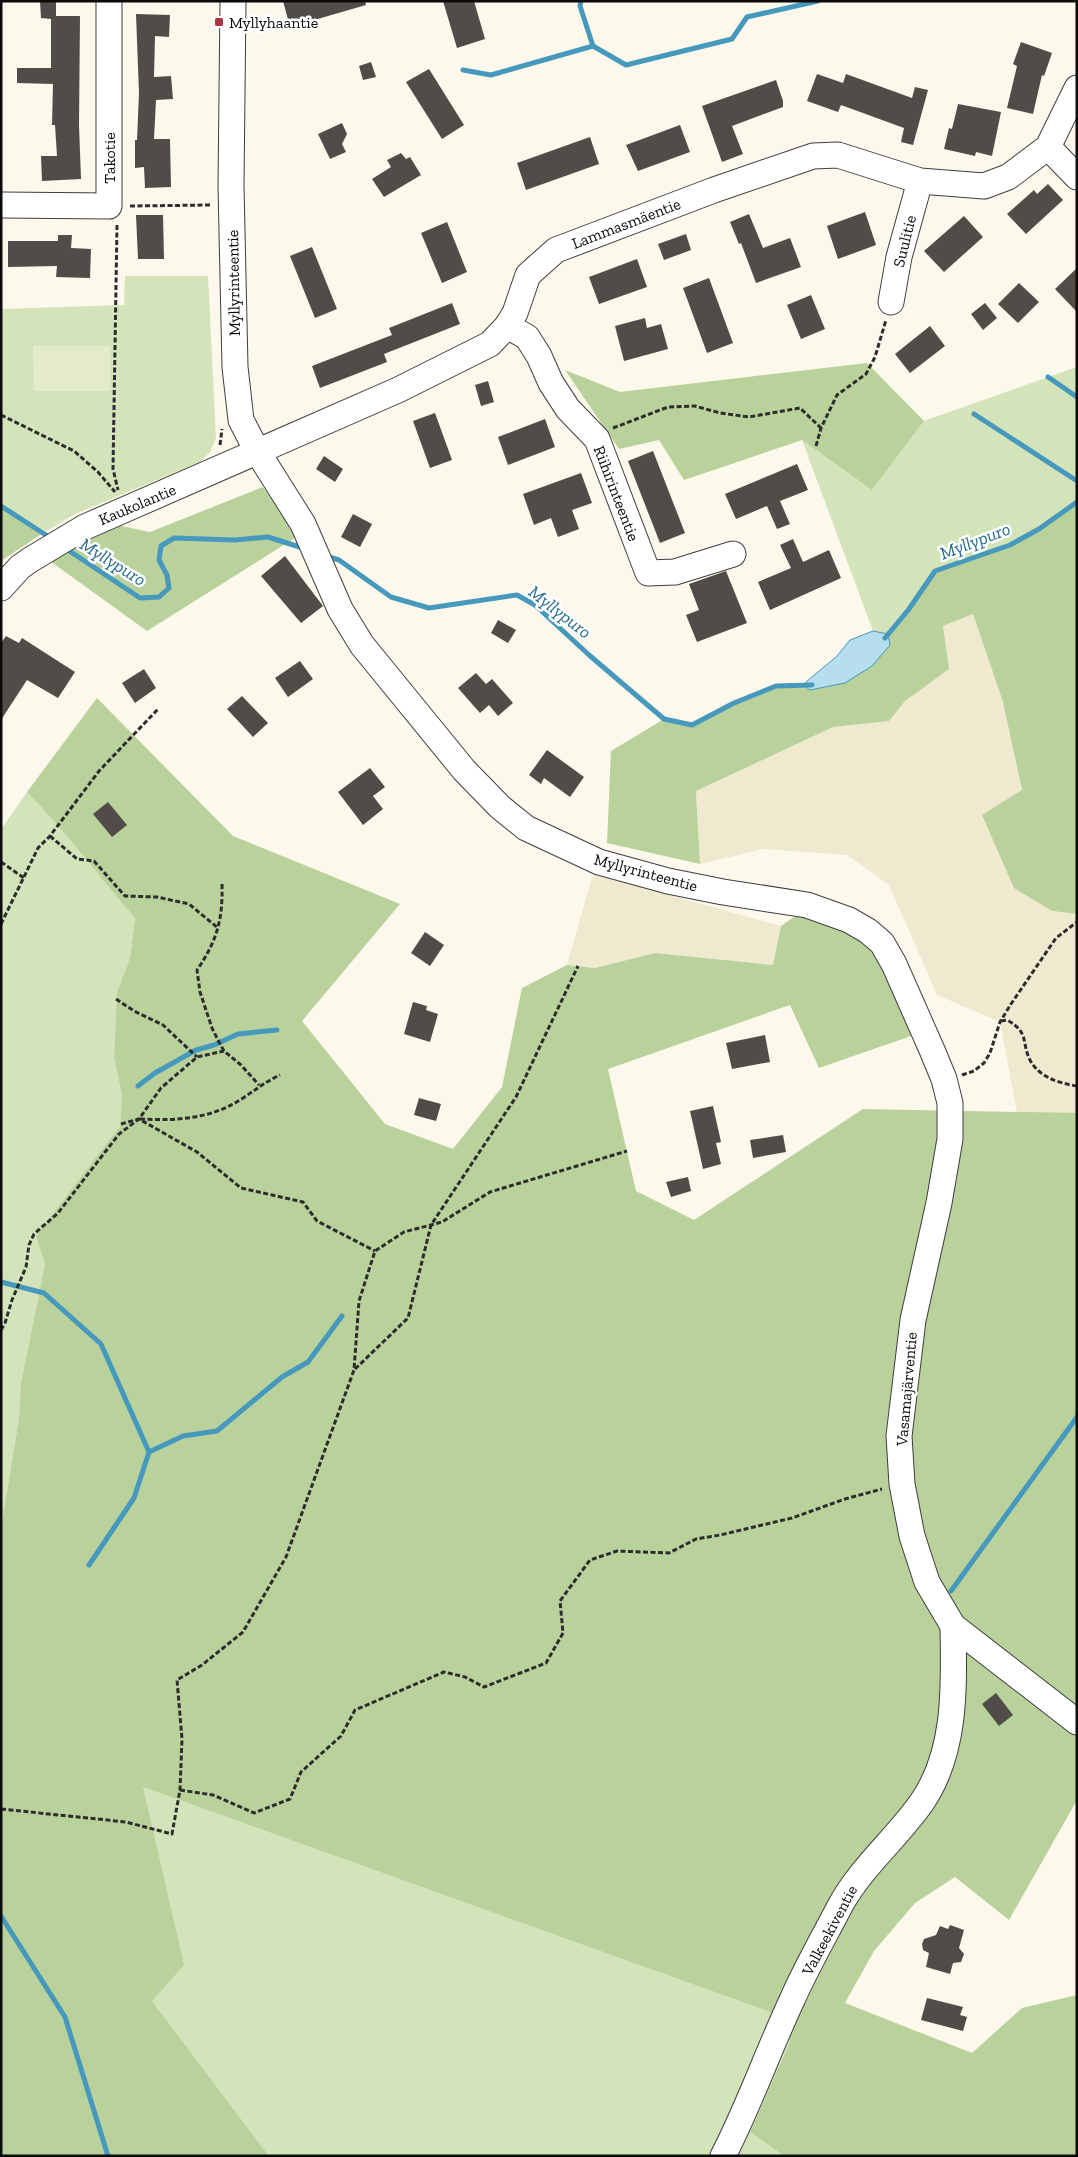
<svg xmlns="http://www.w3.org/2000/svg" width="1078" height="2157" font-family="'Zilla Slab',serif">
<style>
.farmland{fill:#efeacf}
.green{fill:#d3e3ba}
.forest{fill:#b9d19b}
.pitch{fill:#e3ebca}
.water{fill:#b6deee;stroke:#4698bc}
.lines{fill:none;stroke-linecap:round;stroke-linejoin:round}
.stream{stroke:#4698bc;stroke-width:5}
.building{fill:#524c49}
.minor-casing{stroke:#3e3e3e;stroke-width:27}
.path{stroke:#2d2d2d;stroke-width:3;stroke-dasharray:5 2.5;stroke-linecap:butt}
.minor{stroke:#fff;stroke-width:25}
.poi-dot{fill:#aa3445;stroke:#fff;stroke-width:2}
.labels{text-anchor:middle;stroke-width:5;stroke-linejoin:round;paint-order:stroke}
.poi-label{font-size:16px;fill:#0b0b0b;stroke:#fff;text-anchor:start}
.street-label{font-size:16px;fill:#0b0b0b;stroke:#fff}
.water-label{font-size:18px;font-style:italic;fill:#24698d;stroke:#fff}
</style>
<rect width="100%" height="100%" fill="#fdf8ec"/>
<g class="farmland">
<path d="M 973,614 L 1003,702 L 1022,791 L 982,815 L 1052,911 L 1077,914 L 1077,1113 L 1017,1113 L 1000,1022 L 937,995 L 889,885 L 847,855 L 763,849 L 700,864 L 696,791 L 833,727 L 889,721 L 905,701 L 948,669 L 943,626 Z"/>
<path d="M 593,874 L 781,926 L 774,965 L 655,953 L 595,968 L 567,965 Z"/>
</g>
<g class="green">
<path d="M 125,276 L 208,276 L 216,438 L 210,452 L 200,462 L 75,514 L 43,533 L 1,506 L 1,309 L 124,305 Z"/>
<path d="M 1077,367 L 1077,502 L 1039,529 L 1010,545 L 935,571 L 909,609 L 888,634 L 873,631 L 802,440 L 872,490 L 924,421 Z"/>
<path d="M 27,792 C 66,832 99,876 135,917 L 130,958 L 117,992 L 114,1057 L 122,1096 L 120,1126 L 37,1236 L 45,1264 L 21,1383 L 19,1418 L 1,1528 L 1,829 Z"/>
<path d="M 143,1787 L 770,2012 L 790,2040 L 750,2132 L 784,2156 L 269,2156 L 152,2001 Z"/>
</g>
<g class="forest">
<path d="M 867,363 L 924,421 L 872,490 L 802,440 L 684,480 L 659,440 L 619,449 L 565,370 L 620,392 Z"/>
<path d="M 263,487 L 298,536 L 147,631 L 50,561 L 117,525 L 150,532 Z"/>
<path d="M 1077,502 L 1077,914 L 1052,911 L 1014,888 L 982,815 L 1022,790 L 1003,702 L 973,614 L 943,626 L 949,669 L 905,701 L 889,721 L 833,727 L 696,791 L 700,864 L 607,843 L 611,751 L 664,719 L 692,725 L 734,703 L 776,686 L 806,687 L 810,690 L 890,646 L 888,634 L 909,609 L 935,571 L 1010,545 L 1039,529 Z"/>
<path d="M 1,506 L 43,533 L 1,561 Z"/>
<path d="M 97,698 L 233,836 L 400,904 L 302,1021 L 385,1124 L 453,1149 L 502,1087 L 522,988 L 567,965 L 595,968 L 655,953 L 773,965 L 781,926 L 801,912 C 824,920 852,927 871,945 C 891,964 904,1009 914,1035 L 819,1068 L 790,1005 L 608,1069 L 636,1191 L 694,1220 L 863,1109 L 1077,1113 L 1077,1800 L 1009,1920 L 955,1877 L 915,1903 L 874,1951 L 845,2003 L 972,2053 L 1022,2008 L 1077,1995 L 1077,2156 L 784,2156 L 750,2132 L 790,2041 L 770,2012 L 143,1787 L 184,1965 L 152,2001 L 269,2156 L 1,2156 L 1,1528 L 19,1418 L 21,1383 L 45,1264 L 36,1236 L 120,1126 L 122,1096 L 114,1057 L 117,992 L 130,958 L 135,918 C 99,876 66,832 27,792 Z"/>
</g>
<path class="pitch" d="M 33,346 L 110,346 L 110,391 L 34,391 Z"/>
<path class="water" d="M 873,631 L 888,634 L 890,645 L 872,666 L 845,683 L 810,690 L 806,687 L 806,682 L 837,656 L 850,640 Z"/>
<g class="lines">
<g class="stream">
<path d="M 581,1 L 580,6 L 593,46 L 626,65 L 732,39 L 747,17 L 818,1"/>
<path d="M 463,70 L 491,75 L 593,46"/>
<path d="M 1048,377 L 1077,397"/>
<path d="M 974,414 L 1077,481"/>
<path d="M 1,506 L 52,539"/>
<path d="M 65,548 L 140,598 L 159,597 L 169,588 L 167,575 L 159,560 L 161,546 L 174,538 L 235,540 L 268,537 L 306,549"/>
<path d="M 326,556 L 339,560 L 391,597 L 429,608 L 517,595 L 535,605 L 589,655 L 664,719 L 692,725 L 734,703 L 776,686 L 812,685"/>
<path d="M 885,638 L 909,609 L 935,571 L 1010,545 L 1039,529 L 1077,502"/>
<path d="M 138,1086 L 155,1073 L 196,1050 L 214,1045 L 238,1034 L 277,1030"/>
<path d="M 1,1282 L 44,1293 L 101,1344 L 149,1452 L 134,1498 L 89,1565"/>
<path d="M 149,1452 L 183,1436 L 217,1431 L 282,1377 L 308,1362 L 342,1316"/>
<path d="M 951,1591 L 1077,1417"/>
<path d="M 1,1916 L 65,2017 L 108,2156"/>
</g>
</g>
<g class="building">
<path d="M 40,1 L 56,1 L 56,16 L 80,16 L 79,125 L 81,179 L 42,181 L 41,156 L 57,156 L 55,125 L 52,125 L 53,84 L 17,83 L 17,68 L 51,68 L 51,19 L 41,18 Z"/>
<path d="M 283,1 L 365,1 L 366,5 L 290,27 Z"/>
<path d="M 443,1 L 474,1 L 485,39 L 457,48 Z"/>
<path d="M 136,14 L 170,15 L 169,37 L 155,36 L 154,77 L 171,76 L 173,99 L 156,100 L 154,139 L 170,139 L 171,187 L 145,188 L 144,167 L 135,168 L 135,140 L 137,140 L 139,93 Z"/>
<path d="M 1021,42 L 1052,53 L 1044,76 L 1042,75 L 1033,114 L 1007,108 L 1017,66 L 1013,64 Z"/>
<path d="M 371,62 L 376,77 L 363,80 L 359,66 Z"/>
<path d="M 429,69 L 464,125 L 442,139 L 406,82 Z"/>
<path d="M 817,74 L 843,83 L 846,74 L 912,98 L 915,87 L 928,90 L 913,145 L 901,142 L 904,128 L 841,105 L 838,112 L 807,101 Z"/>
<path d="M 776,80 L 783,101 L 783,107 L 732,126 L 743,154 L 722,162 L 702,106 Z"/>
<path d="M 958,104 L 1001,112 L 992,156 L 976,152 L 975,156 L 944,149 L 949,128 L 952,129 Z"/>
<path d="M 342,123 L 347,134 L 342,144 L 346,152 L 330,159 L 318,134 Z"/>
<path d="M 680,125 L 690,152 L 638,171 L 626,145 Z"/>
<path d="M 590,137 L 599,164 L 526,190 L 517,163 Z"/>
<path d="M 401,153 L 406,159 L 410,157 L 421,175 L 384,197 L 372,179 L 391,167 L 387,160 Z"/>
<path d="M 1048,184 L 1063,200 L 1026,234 L 1007,214 L 1034,190 L 1037,194 Z"/>
<path d="M 865,212 L 876,245 L 838,259 L 827,226 Z"/>
<path d="M 749,214 L 763,248 L 790,238 L 801,267 L 756,283 L 741,243 L 739,244 L 730,222 Z"/>
<path d="M 136,215 L 163,215 L 164,259 L 138,259 Z"/>
<path d="M 964,216 L 983,237 L 944,272 L 924,251 Z"/>
<path d="M 447,222 L 467,272 L 442,283 L 421,233 Z"/>
<path d="M 686,234 L 691,250 L 664,260 L 658,244 Z"/>
<path d="M 58,235 L 72,235 L 71,248 L 91,249 L 90,278 L 56,277 L 57,266 L 8,267 L 8,241 L 58,241 Z"/>
<path d="M 312,247 L 337,309 L 315,318 L 290,256 Z"/>
<path d="M 637,259 L 647,287 L 599,304 L 589,277 Z"/>
<path d="M 1077,268 L 1077,312 L 1055,289 Z"/>
<path d="M 709,278 L 733,343 L 707,353 L 683,288 Z"/>
<path d="M 1019,283 L 1039,302 L 1018,323 L 998,304 Z"/>
<path d="M 811,295 L 825,329 L 801,339 L 787,305 Z"/>
<path d="M 452,303 L 460,324 L 384,354 L 387,362 L 320,388 L 312,366 L 392,335 L 389,328 Z"/>
<path d="M 985,303 L 997,318 L 983,330 L 971,314 Z"/>
<path d="M 645,318 L 647,328 L 661,324 L 668,349 L 624,361 L 615,326 Z"/>
<path d="M 930,326 L 945,346 L 910,373 L 895,354 Z"/>
<path d="M 488,381 L 494,402 L 481,406 L 475,385 Z"/>
<path d="M 435,413 L 452,460 L 430,468 L 413,421 Z"/>
<path d="M 545,419 L 555,447 L 508,465 L 498,437 Z"/>
<path d="M 653,451 L 685,533 L 660,543 L 628,461 Z"/>
<path d="M 324,456 L 343,469 L 335,482 L 316,469 Z"/>
<path d="M 797,464 L 808,490 L 780,501 L 790,524 L 777,529 L 767,506 L 736,519 L 725,494 Z"/>
<path d="M 581,473 L 592,503 L 572,510 L 579,529 L 558,537 L 551,518 L 534,525 L 523,494 Z"/>
<path d="M 353,514 L 372,524 L 360,547 L 341,537 Z"/>
<path d="M 793,539 L 803,562 L 829,550 L 841,578 L 770,610 L 758,582 L 791,568 L 780,545 Z"/>
<path d="M 285,556 L 323,606 L 301,623 L 261,576 Z"/>
<path d="M 726,571 L 747,623 L 697,642 L 686,615 L 699,610 L 689,584 Z"/>
<path d="M 498,620 L 516,630 L 508,643 L 491,633 Z"/>
<path d="M 6,636 L 19,643 L 22,638 L 75,672 L 58,698 L 27,680 L 1,720 L 1,643 Z"/>
<path d="M 300,661 L 313,679 L 288,697 L 275,678 Z"/>
<path d="M 144,669 L 156,688 L 135,703 L 122,683 Z"/>
<path d="M 476,673 L 486,684 L 492,679 L 513,703 L 498,716 L 489,705 L 480,713 L 458,688 Z"/>
<path d="M 242,696 L 268,723 L 253,737 L 227,709 Z"/>
<path d="M 547,750 L 584,777 L 570,797 L 544,778 L 541,784 L 529,775 Z"/>
<path d="M 370,768 L 385,787 L 373,796 L 383,809 L 363,825 L 338,792 Z"/>
<path d="M 108,802 L 127,825 L 112,837 L 93,814 Z"/>
<path d="M 425,932 L 444,945 L 430,966 L 411,953 Z"/>
<path d="M 413,1002 L 427,1006 L 426,1010 L 438,1014 L 430,1042 L 404,1034 Z"/>
<path d="M 765,1035 L 770,1062 L 732,1069 L 726,1043 Z"/>
<path d="M 419,1098 L 441,1104 L 436,1121 L 414,1115 Z"/>
<path d="M 713,1106 L 721,1142 L 716,1143 L 721,1164 L 703,1169 L 690,1111 Z"/>
<path d="M 783,1135 L 786,1152 L 753,1158 L 750,1140 Z"/>
<path d="M 688,1177 L 691,1191 L 671,1197 L 666,1182 Z"/>
<path d="M 996,1693 L 1013,1715 L 999,1726 L 982,1704 Z"/>
<path d="M 950,1925 L 964,1930 L 959,1948 L 964,1954 L 961,1962 L 953,1963 L 950,1974 L 926,1967 L 929,1953 L 923,1950 L 922,1944 L 924,1939 L 936,1935 L 940,1926 L 948,1929 Z"/>
<path d="M 927,1998 L 963,2007 L 960,2015 L 967,2017 L 963,2031 L 921,2020 Z"/>
</g>
<g class="lines">
<g class="minor-casing">
<g id="minor">
<path d="M 233,1 L 231,186 L 235,367 L 241,420 L 257,451 L 303,524 L 340,609 L 362,645 L 464,770 L 500,807 L 526,828 L 599,862 L 668,881 L 723,892 L 807,905 L 849,920 L 868,931 L 882,943 L 894,964 L 932,1050 L 944,1079 L 950,1103 L 950,1139 L 939,1203 L 913,1320 L 899,1436 L 902,1484 L 912,1536 L 927,1582 L 953,1626 L 1077,1722"/>
<path d="M 1048,147 L 1077,177"/>
<path d="M 1,205 L 109,206 L 109,1"/>
<path d="M 891,302 L 899,257 L 920,181"/>
<path d="M 507,326 L 527,337 L 539,356 L 551,383 L 568,409 L 597,439 L 648,573 L 675,572 L 733,554"/>
<path d="M 1,588 L 20,567 L 30,560 L 85,527 L 398,390 L 490,344 L 507,326 L 515,313 L 528,275 L 556,250 L 714,190 L 813,156 L 838,155 L 920,181 L 984,186 L 1008,177 L 1048,147 L 1077,88"/>
<path d="M 723,2156 C 749,2106 768,2051 792,2000 C 806,1968 824,1937 840,1906 C 861,1867 897,1838 922,1802 C 957,1751 954,1685 953,1626"/>
</g>
</g>
<g class="path">
<path d="M 130,206 L 211,205"/>
<path d="M 117,225 L 113,469 L 118,490"/>
<path d="M 1,415 L 74,451 L 98,472 L 115,492"/>
<path d="M 613,428 L 668,407 L 695,406 L 720,413 L 749,417 L 800,408 L 821,428"/>
<path d="M 220,445 L 222,429"/>
<path d="M 816,446 L 821,428 L 837,395 L 866,374 L 875,357 L 886,320"/>
<path d="M 50,836 L 77,859 L 94,861 L 125,896 L 157,897 L 189,904 L 218,928"/>
<path d="M 1,862 L 24,878"/>
<path d="M 222,884 C 223,919 217,941 197,970 L 200,992 L 212,1028 L 219,1042 L 224,1051 L 241,1065 L 259,1085"/>
<path d="M 1,924 L 38,848 L 50,836 L 99,771 L 159,708"/>
<path d="M 116,999 L 134,1011 L 163,1025 L 197,1057"/>
<path d="M 1001,1021 L 1007,1020 C 1030,1033 1021,1042 1030,1060 C 1039,1077 1058,1083 1077,1086"/>
<path d="M 962,1075 L 974,1071 L 984,1063 L 990,1053 L 1000,1022 L 1011,1004 L 1056,938 L 1077,922"/>
<path d="M 140,1119 C 175,1121 210,1119 240,1100 C 254,1091 265,1082 280,1075"/>
<path d="M 121,1124 L 139,1119 L 197,1152 L 241,1188 L 303,1202 L 317,1221 L 375,1251"/>
<path d="M 1,1330 L 5,1323 L 12,1300 L 26,1267 L 29,1245 L 34,1234 L 58,1213 L 119,1134 L 139,1119 L 161,1088 L 197,1057 L 224,1051"/>
<path d="M 355,1369 L 408,1318 L 431,1225 L 516,1097 L 578,966"/>
<path d="M 180,1790 L 213,1795 L 254,1813 L 290,1799 L 301,1772 L 341,1736 L 355,1710 L 444,1672 L 465,1677 L 484,1687 L 546,1663 L 563,1633 L 560,1601 L 590,1560 L 617,1551 L 669,1553 L 696,1539 L 720,1535 L 792,1518 L 845,1499 L 882,1489"/>
<path d="M 1,1809 L 126,1822 L 172,1834 L 180,1790 L 182,1739 L 177,1680 L 202,1665 L 243,1632 L 286,1557 L 354,1370 L 359,1301 L 375,1251 L 404,1232 L 442,1222 L 490,1192 L 627,1151"/>
</g>
<use href="#minor" class="minor"/>
</g>
<rect class="poi-dot" x="214" y="17" width="10" height="10" rx="2.5"/>
<g class="labels">
<g class="poi-label">
<text x="229" y="28">Myllyhaantie</text>
</g>
<g class="street-label">
<text transform="translate(109 158) rotate(-90)" y="6">Takotie</text>
<text transform="translate(626 223) rotate(-21)" y="6">Lammasmäentie</text>
<text transform="translate(904 241) rotate(-76)" y="6">Suulitie</text>
<text transform="translate(233 283) rotate(-91)" y="6">Myllyrinteentie</text>
<text transform="translate(617 493) rotate(69)" y="6">Riihirinteentie</text>
<text transform="translate(137 504) rotate(-23)" y="6">Kaukolantie</text>
<text transform="translate(646 872) rotate(15)" y="6">Myllyrinteentie</text>
<text transform="translate(906 1389) rotate(-85)" y="6">Vasamajärventie</text>
<text transform="translate(829 1930) rotate(-62)" y="6">Valkeekiventie</text>
</g>
<g class="water-label">
<text transform="translate(975 541) rotate(-21)" y="6">Myllypuro</text>
<text transform="translate(113 562) rotate(32)" y="6">Myllypuro</text>
<text transform="translate(560 612) rotate(38)" y="6">Myllypuro</text>
</g>
</g>
<rect width="1078" height="2157" fill="none" stroke="#0b0b0b" stroke-width="5"/>
</svg>
